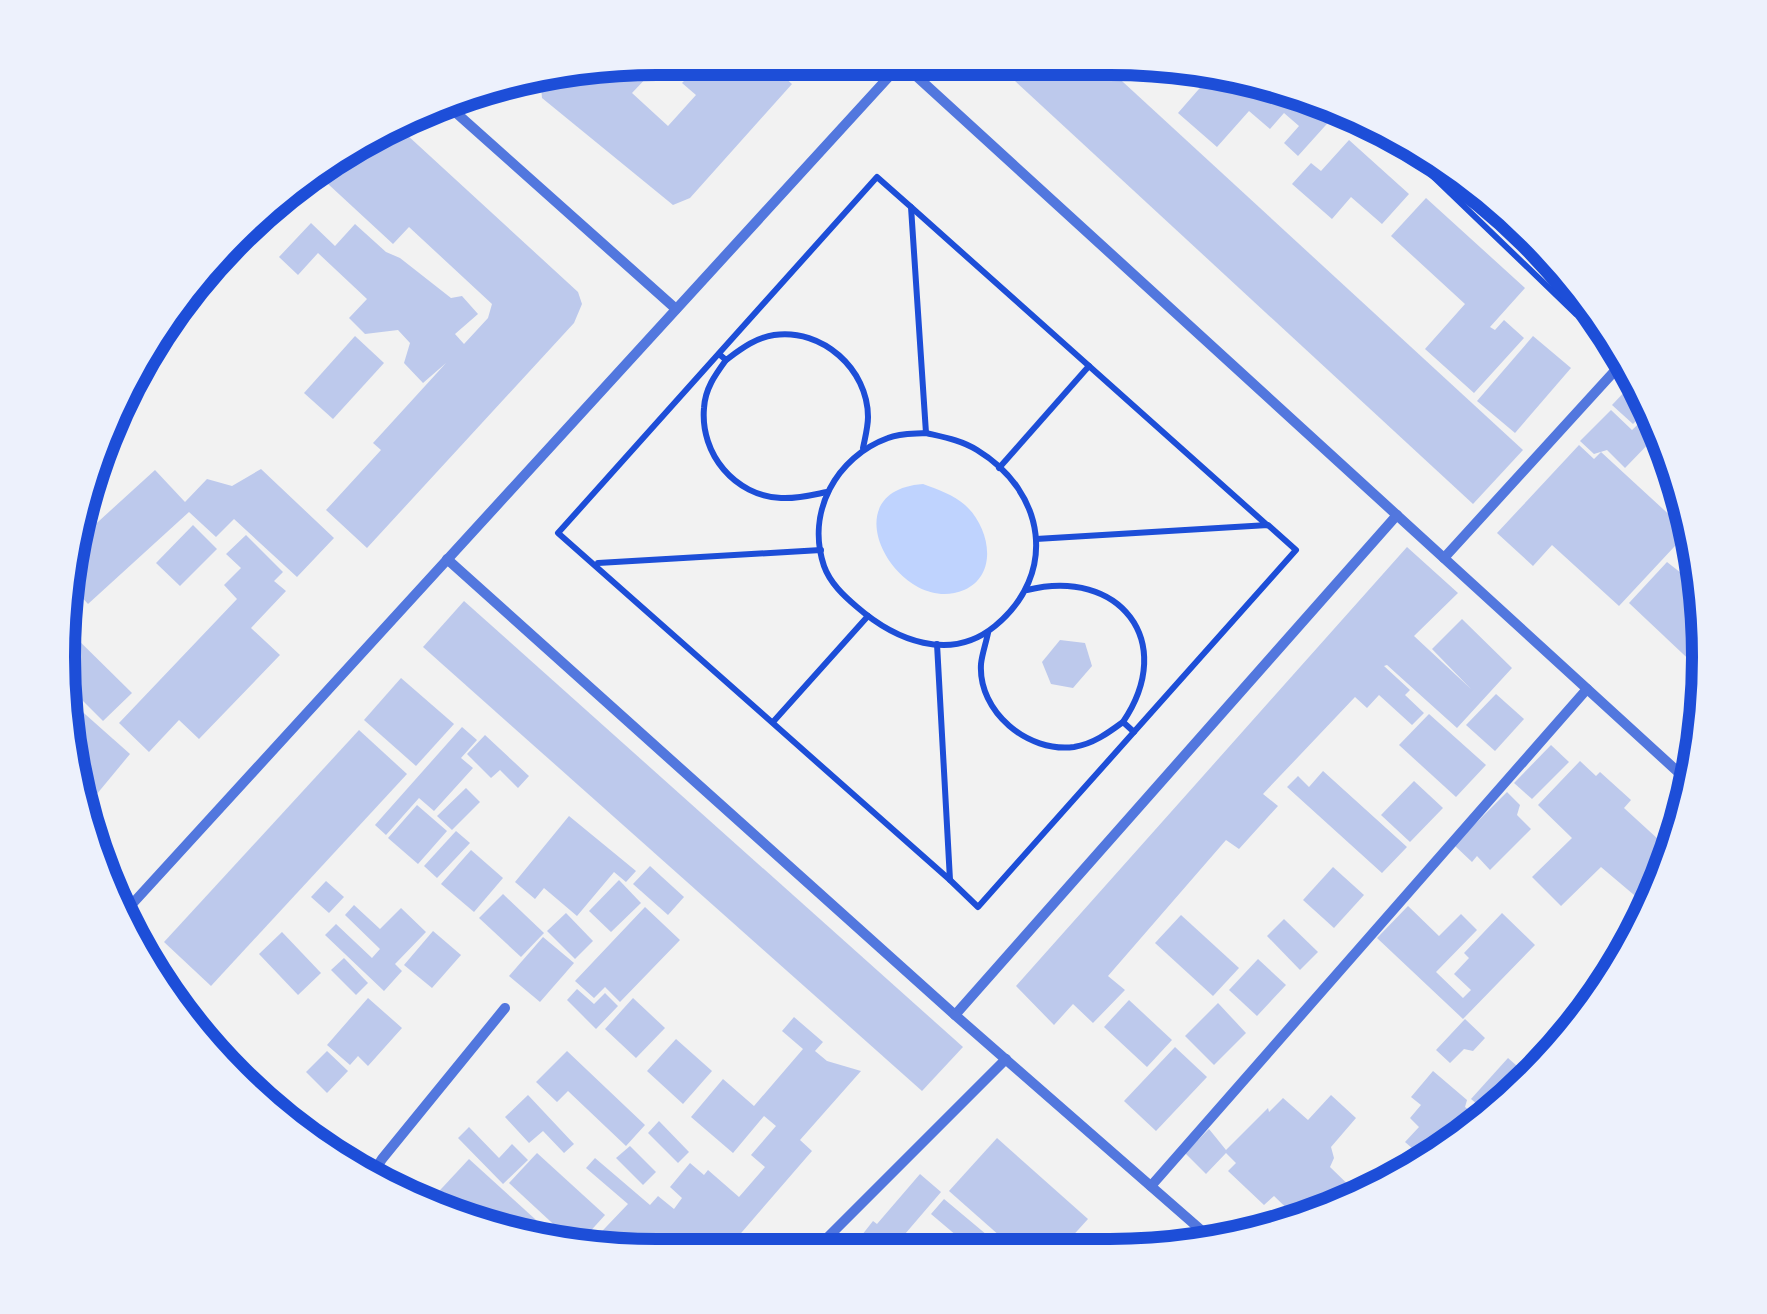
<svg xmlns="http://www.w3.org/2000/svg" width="1767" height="1314" font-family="Poppins,sans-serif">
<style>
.water{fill:#bfd3fe}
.building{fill:#bdc9ec}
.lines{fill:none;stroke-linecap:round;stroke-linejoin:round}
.path{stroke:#1d4ed8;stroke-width:6}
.minor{stroke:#5277de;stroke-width:10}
.rim{fill:none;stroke:#1d4ed8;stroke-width:12}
</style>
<rect width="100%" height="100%" fill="#f2f2f2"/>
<path class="water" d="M 923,484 C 937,489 954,495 965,505 C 989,526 1000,574 964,590 C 899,618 827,491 923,484 Z"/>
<g class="building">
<path d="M 706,58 L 762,58 L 792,84 L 690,198 L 673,205 L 542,98 L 541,87 L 557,71 L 635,60 L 650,74 L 632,93 L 668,126 L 696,95 L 682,83 Z"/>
<path d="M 774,58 L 796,58 L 786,69 Z"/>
<path d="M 990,58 L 1098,59 L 1523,450 L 1473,504 Z"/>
<path d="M 1209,69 L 1265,78 L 1316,101 L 1334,116 L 1298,156 L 1284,143 L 1299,126 L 1284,113 L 1270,129 L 1249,111 L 1217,147 L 1178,113 L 1212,74 Z"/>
<path d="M 394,123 L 578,292 L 582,304 L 574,323 L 367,548 L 326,510 L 381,450 L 373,443 L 446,363 L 423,383 L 404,363 L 410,343 L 398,330 L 365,334 L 349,318 L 367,299 L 318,253 L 298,275 L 279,257 L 311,223 L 335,246 L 355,224 L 386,252 L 400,258 L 451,298 L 462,296 L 478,314 L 455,334 L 464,344 L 488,318 L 492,304 L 409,227 L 393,244 L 314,171 L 357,138 Z"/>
<path d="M 1349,140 L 1409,194 L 1382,224 L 1351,197 L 1332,219 L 1292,184 L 1311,163 L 1321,171 Z"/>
<path d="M 1411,145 L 1444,159 L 1455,169 L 1446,178 Z"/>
<path d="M 1426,198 L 1525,288 L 1490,327 L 1495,330 L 1504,320 L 1524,338 L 1474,393 L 1425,349 L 1465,304 L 1391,236 Z"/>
<path d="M 355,336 L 384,363 L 333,419 L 304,393 Z"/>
<path d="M 1533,336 L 1571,368 L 1515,433 L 1477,401 Z"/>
<path d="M 1631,385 L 1645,412 L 1633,424 L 1612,405 Z"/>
<path d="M 1611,410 L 1632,430 L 1647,416 L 1656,436 L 1625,468 L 1607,450 L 1594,454 L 1580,441 Z"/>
<path d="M 1579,445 L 1594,459 L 1601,452 L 1688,532 L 1619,606 L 1552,545 L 1533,566 L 1497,533 Z"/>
<path d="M 261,469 L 334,538 L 297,577 L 234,519 L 216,537 L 189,512 L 88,604 L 66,580 L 71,534 L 77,541 L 155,470 L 185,502 L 207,479 L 232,486 Z"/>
<path d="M 1689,503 L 1690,521 L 1687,525 L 1677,516 Z"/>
<path d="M 193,525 L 217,549 L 180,586 L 156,563 Z"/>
<path d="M 246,535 L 283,572 L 274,581 L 286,591 L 251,628 L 280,655 L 199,739 L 179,720 L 149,752 L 119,723 L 237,599 L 224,585 L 241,568 L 226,554 Z"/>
<path d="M 1407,547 L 1458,593 L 1414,636 L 1471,689 L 1432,649 L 1462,619 L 1512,668 L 1457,728 L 1387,665 L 1384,666 L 1410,690 L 1405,695 L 1424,713 L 1412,725 L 1379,695 L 1367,708 L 1355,697 L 1263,794 L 1278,806 L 1239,849 L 1226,840 L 1108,976 L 1125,990 L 1093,1023 L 1073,1004 L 1054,1025 L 1016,986 Z"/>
<path d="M 1667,562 L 1695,584 L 1700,670 L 1629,603 Z"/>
<path d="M 464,601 L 963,1047 L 922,1091 L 423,647 Z"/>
<path d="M 63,625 L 132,693 L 103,721 L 60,678 Z"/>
<path d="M 1060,640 L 1085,643 L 1092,666 L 1073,688 L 1051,684 L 1042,662 Z"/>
<path d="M 401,678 L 454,724 L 416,766 L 364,720 Z"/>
<path d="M 59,691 L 130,754 L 82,812 L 59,697 Z"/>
<path d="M 1496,694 L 1524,719 L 1495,751 L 1466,725 Z"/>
<path d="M 1429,714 L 1486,765 L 1456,797 L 1399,745 Z"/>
<path d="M 462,727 L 477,740 L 461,758 L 473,768 L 434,811 L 419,798 L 386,835 L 375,825 Z"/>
<path d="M 359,730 L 407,774 L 211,986 L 164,942 Z"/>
<path d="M 485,735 L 529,776 L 518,788 L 500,770 L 491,778 L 467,754 Z"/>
<path d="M 1551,745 L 1569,762 L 1532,799 L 1514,783 Z"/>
<path d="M 1580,761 L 1596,776 L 1600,772 L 1631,800 L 1624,808 L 1659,840 L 1664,834 L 1669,838 L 1648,900 L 1640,900 L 1601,867 L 1561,906 L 1532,877 L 1572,838 L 1538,805 Z"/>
<path d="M 1323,771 L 1407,847 L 1382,873 L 1287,787 L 1298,776 L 1309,787 Z"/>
<path d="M 1414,781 L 1443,808 L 1410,842 L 1381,815 Z"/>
<path d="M 466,788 L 480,802 L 452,830 L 437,816 Z"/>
<path d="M 1507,792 L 1520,805 L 1517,815 L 1531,829 L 1490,870 L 1477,856 L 1472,862 L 1454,845 Z"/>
<path d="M 417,805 L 447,831 L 418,864 L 388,838 Z"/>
<path d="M 569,816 L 636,871 L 626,882 L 614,872 L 577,916 L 544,888 L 535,899 L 515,882 Z"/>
<path d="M 456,831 L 470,843 L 437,878 L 424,866 Z"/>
<path d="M 471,850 L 503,878 L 474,912 L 441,884 Z"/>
<path d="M 650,866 L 684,897 L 668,915 L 633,884 Z"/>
<path d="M 1333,867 L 1364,895 L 1334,928 L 1303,900 Z"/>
<path d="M 619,880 L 641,903 L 611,932 L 589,911 Z"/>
<path d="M 326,881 L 344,897 L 329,913 L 311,897 Z"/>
<path d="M 503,894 L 544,933 L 521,957 L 479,918 Z"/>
<path d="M 354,905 L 380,929 L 401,908 L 426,932 L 395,964 L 402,971 L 384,991 L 325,935 L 336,924 L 372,958 L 380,949 L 345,915 Z"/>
<path d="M 1408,906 L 1439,936 L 1461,914 L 1477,930 L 1436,972 L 1463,998 L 1471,990 L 1454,974 L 1469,958 L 1464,953 L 1502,913 L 1535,945 L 1463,1019 L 1377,938 Z"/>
<path d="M 645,907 L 680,940 L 620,1002 L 605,987 L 594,998 L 575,981 Z"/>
<path d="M 566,913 L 593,941 L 575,959 L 547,931 Z"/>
<path d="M 1181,915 L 1239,968 L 1213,996 L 1155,943 Z"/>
<path d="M 1284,919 L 1318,952 L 1300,970 L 1267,936 Z"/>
<path d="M 433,931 L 461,955 L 432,988 L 404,965 Z"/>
<path d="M 282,932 L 321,973 L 298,995 L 259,954 Z"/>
<path d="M 543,937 L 574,963 L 540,1002 L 509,976 Z"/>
<path d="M 344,958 L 368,983 L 356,995 L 331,970 Z"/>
<path d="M 1258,959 L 1286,985 L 1257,1016 L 1229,990 Z"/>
<path d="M 577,989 L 594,1004 L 605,993 L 618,1006 L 596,1029 L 567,1000 Z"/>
<path d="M 368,998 L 402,1028 L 368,1066 L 358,1056 L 350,1065 L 327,1045 Z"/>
<path d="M 633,998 L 665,1028 L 636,1058 L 605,1029 Z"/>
<path d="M 1129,1000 L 1172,1040 L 1147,1067 L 1104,1027 Z"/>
<path d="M 1218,1003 L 1246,1033 L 1214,1065 L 1185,1036 Z"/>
<path d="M 794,1017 L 823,1042 L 815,1051 L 827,1061 L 861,1071 L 800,1140 L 812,1151 L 723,1254 L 617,1255 L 585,1249 L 628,1204 L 586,1168 L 595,1158 L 650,1205 L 658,1196 L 674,1209 L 682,1198 L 670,1187 L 690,1163 L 704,1175 L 708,1170 L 739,1197 L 765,1167 L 751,1155 L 776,1126 L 764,1116 L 733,1153 L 691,1117 L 723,1079 L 754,1106 L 803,1049 L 782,1031 Z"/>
<path d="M 1465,1019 L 1485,1038 L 1473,1051 L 1464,1049 L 1450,1063 L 1436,1050 Z"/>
<path d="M 676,1039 L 712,1071 L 683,1104 L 647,1071 Z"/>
<path d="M 1175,1047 L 1207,1077 L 1156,1131 L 1124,1101 Z"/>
<path d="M 327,1051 L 348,1071 L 327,1093 L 306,1072 Z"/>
<path d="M 567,1051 L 645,1125 L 626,1146 L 568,1091 L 557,1102 L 536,1082 Z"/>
<path d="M 1508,1058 L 1526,1074 L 1490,1115 L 1471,1099 Z"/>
<path d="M 1433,1071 L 1467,1100 L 1465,1107 L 1484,1122 L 1474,1133 L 1427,1161 L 1405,1142 L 1419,1127 L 1410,1118 L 1421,1105 L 1411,1097 Z"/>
<path d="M 528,1095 L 574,1144 L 564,1153 L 543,1131 L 529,1143 L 505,1117 Z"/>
<path d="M 1331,1095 L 1356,1118 L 1331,1147 L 1334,1158 L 1330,1167 L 1362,1198 L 1339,1211 L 1300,1221 L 1274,1196 L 1264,1205 L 1228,1171 L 1236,1163 L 1226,1153 L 1206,1174 L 1185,1153 L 1209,1129 L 1226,1150 L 1268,1108 L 1269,1112 L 1283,1098 L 1308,1120 Z"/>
<path d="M 659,1121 L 689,1152 L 678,1163 L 648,1133 Z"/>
<path d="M 469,1127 L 499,1158 L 512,1144 L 528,1160 L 503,1184 L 458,1138 Z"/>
<path d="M 997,1138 L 1088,1219 L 1058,1252 L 1018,1252 L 949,1191 Z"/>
<path d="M 630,1146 L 656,1172 L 643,1185 L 616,1158 Z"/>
<path d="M 537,1153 L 605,1215 L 577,1246 L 509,1183 Z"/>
<path d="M 469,1159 L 546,1229 L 536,1239 L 465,1225 L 444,1215 L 429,1202 Z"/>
<path d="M 920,1174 L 941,1192 L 899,1241 L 915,1253 L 847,1254 L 873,1221 L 877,1224 Z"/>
<path d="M 944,1199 L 987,1235 L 972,1253 L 938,1253 L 951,1238 L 965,1250 L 970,1247 L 931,1214 Z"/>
</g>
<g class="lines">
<g class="path">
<path d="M 1389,134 L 1576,314"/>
<path d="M 911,207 L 1267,525"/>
<path d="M 719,354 L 726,360 C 741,349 755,338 774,335 C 822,328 868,369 868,417 C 868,427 865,438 863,448"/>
<path d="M 726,360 C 715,375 705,389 704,408 C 700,454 735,496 781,498 C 797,499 812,495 827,492"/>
<path d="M 926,433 L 911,207 L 877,177 L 558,533 L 950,880 L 937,644"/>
<path d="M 926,433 C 943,437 961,440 977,450 C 1046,492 1058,574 995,626 C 950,663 895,640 857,607 C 844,596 830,583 824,566 C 806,512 836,457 888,438 C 900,433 914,434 926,433 Z"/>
<path d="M 999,468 L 1089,366"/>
<path d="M 598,563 L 821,550"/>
<path d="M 1027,590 C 1119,567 1178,641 1123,722"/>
<path d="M 988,633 C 986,643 982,654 981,664 C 978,712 1028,753 1074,747 C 1093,744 1108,733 1123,722 L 1134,732"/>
<path d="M 773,722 L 868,616"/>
<path d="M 950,880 L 978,907 L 1296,550 L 1268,525 L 1036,539"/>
</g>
<g class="minor">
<path d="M 902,63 L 1689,782"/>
<path d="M 444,102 L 676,309"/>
<path d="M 1444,558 L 1621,364"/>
<path d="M 447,559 L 955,1015 L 1397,515"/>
<path d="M 123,914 L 906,58"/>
<path d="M 955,1015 L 1217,1244"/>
<path d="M 368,1181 L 382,1159 L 505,1008"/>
<path d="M 1151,1186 L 1587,689"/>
<path d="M 811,1254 L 1006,1059"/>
</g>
</g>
<path d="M0 0H1767V1314H0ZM657 75H1110A582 582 0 0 1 1692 657V657A582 582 0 0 1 1110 1239H657A582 582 0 0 1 75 657V657A582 582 0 0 1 657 75Z" fill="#edf1fc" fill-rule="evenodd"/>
<path class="rim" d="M657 75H1110A582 582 0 0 1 1692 657V657A582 582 0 0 1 1110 1239H657A582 582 0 0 1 75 657V657A582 582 0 0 1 657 75Z"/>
</svg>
